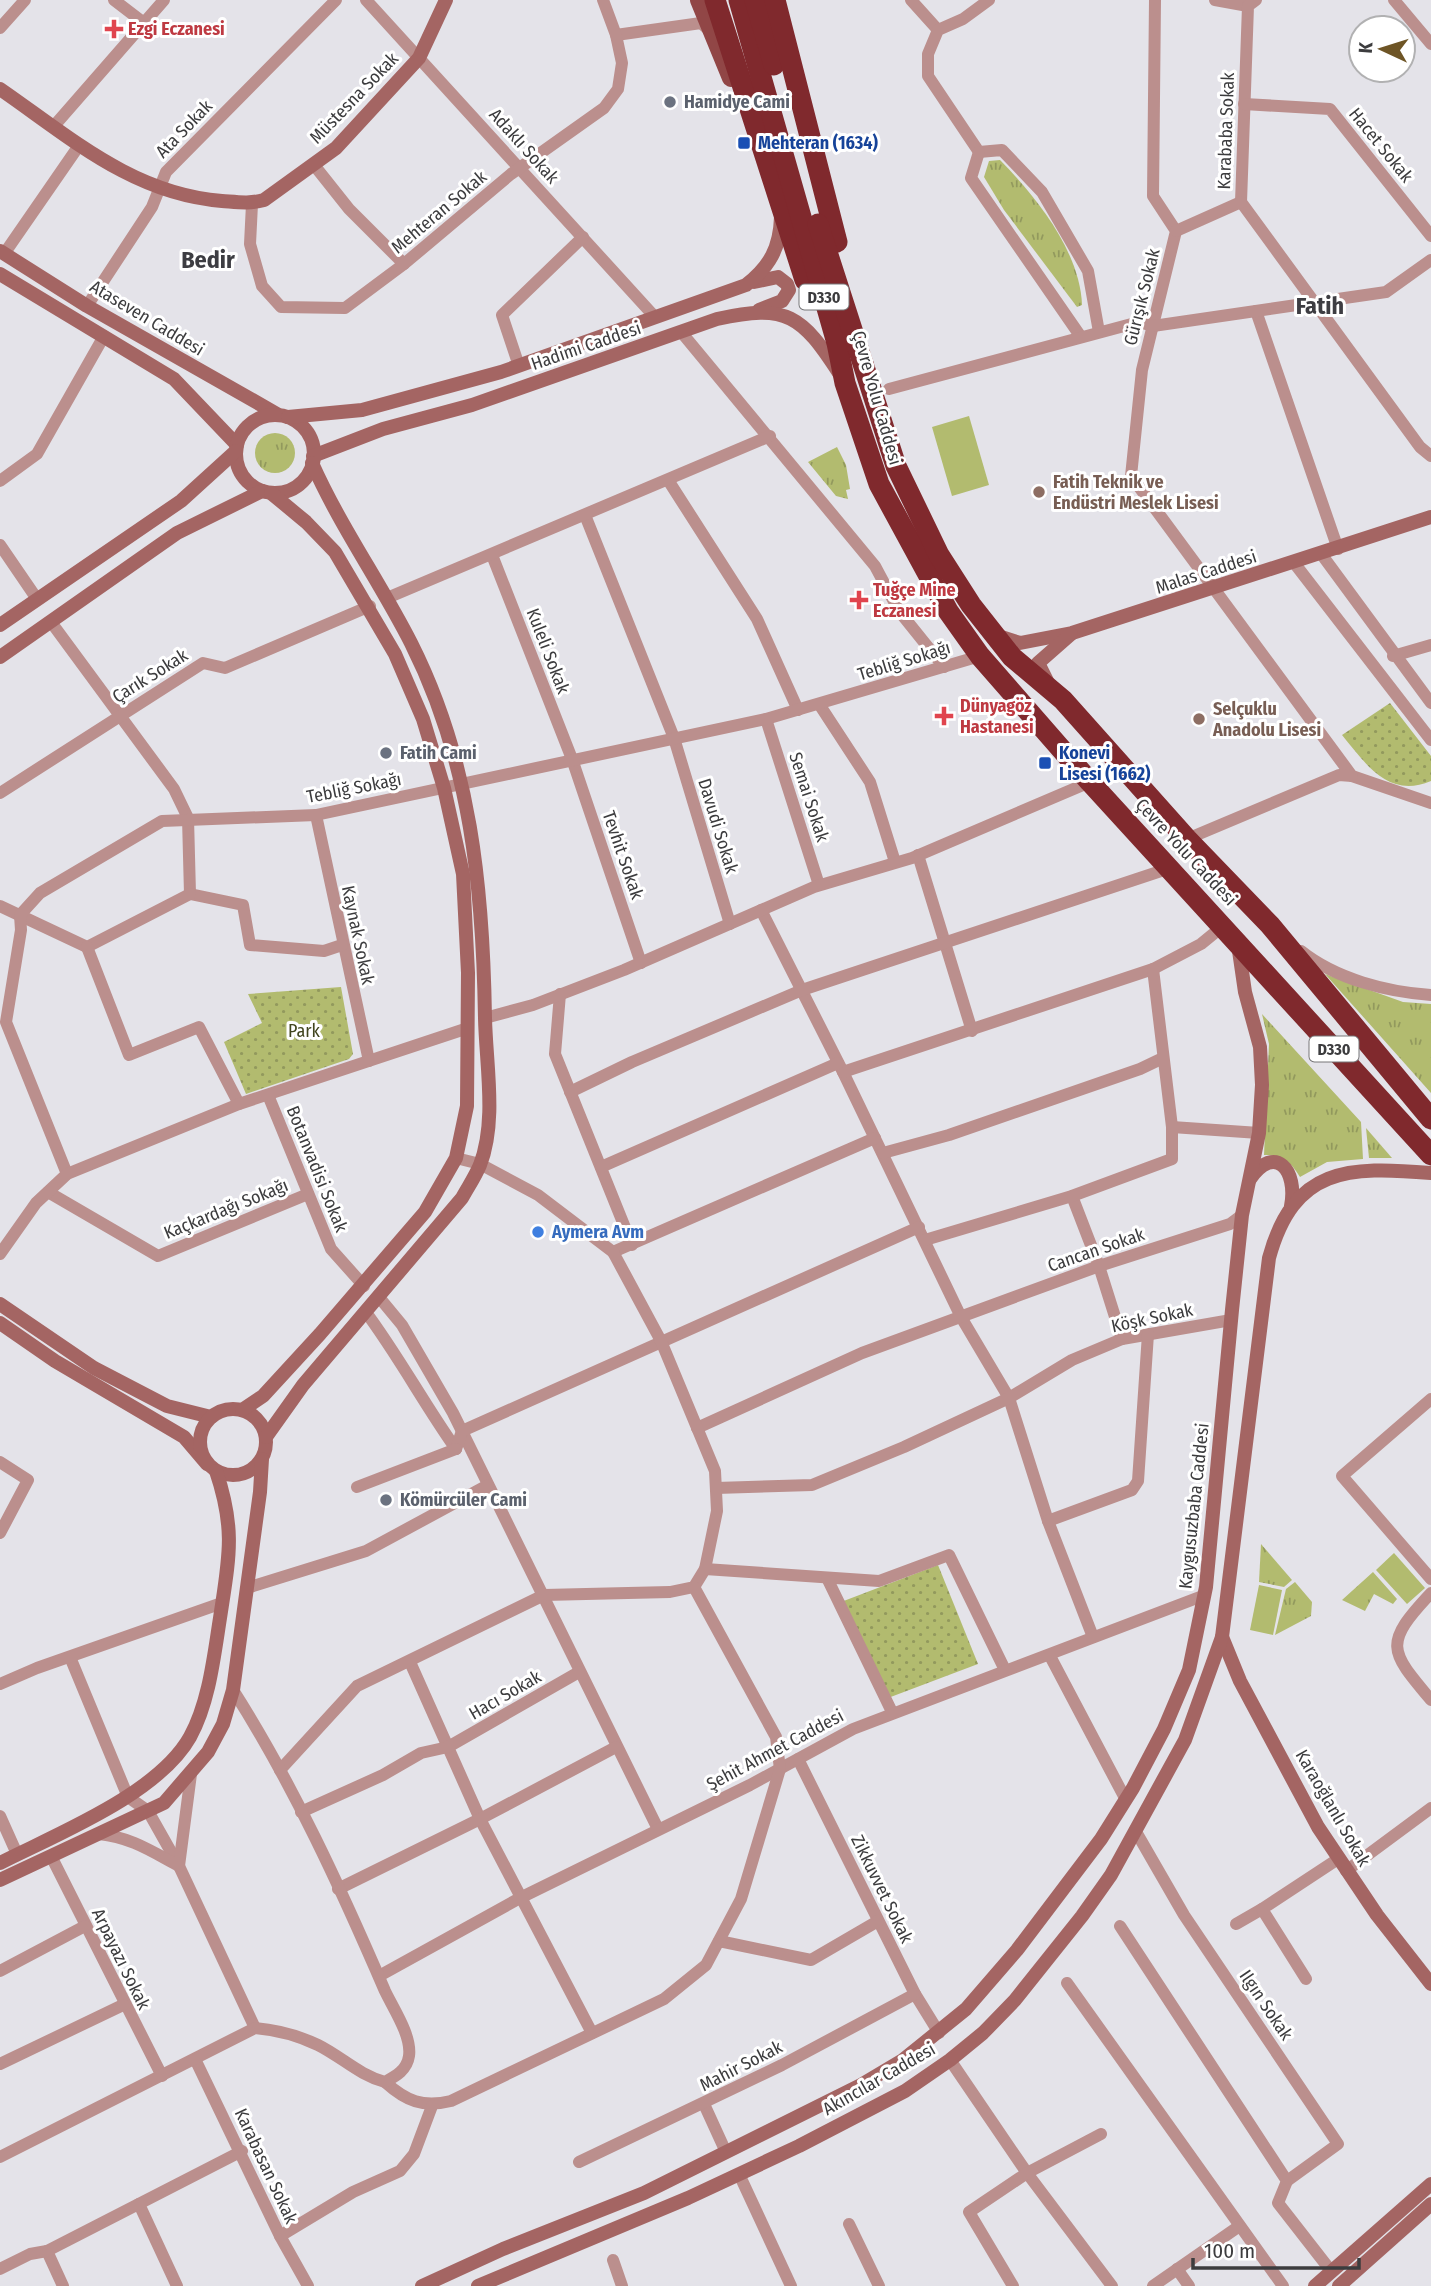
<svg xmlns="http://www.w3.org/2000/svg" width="1431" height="2286" font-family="'Fira Sans Condensed',sans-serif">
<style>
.grass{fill:url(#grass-tufts)}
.park{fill:url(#park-dots)}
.garden{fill:#b2bb6f}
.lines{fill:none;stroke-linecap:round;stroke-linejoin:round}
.street{stroke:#bb8f8d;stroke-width:12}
.secondary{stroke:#a46563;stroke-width:14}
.primary{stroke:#914646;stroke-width:18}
.highway{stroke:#80292d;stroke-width:21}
.health-dot{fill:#e0444e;stroke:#fff;stroke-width:2.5}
.worship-dot{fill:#6b7280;stroke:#fff;stroke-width:2.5}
.transit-dot{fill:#1a4fb4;stroke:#fff;stroke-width:2.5}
.education-dot{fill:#8d6e63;stroke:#fff;stroke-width:2.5}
.shop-dot{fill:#3f7fe0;stroke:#fff;stroke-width:2.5}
.labels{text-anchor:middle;stroke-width:6;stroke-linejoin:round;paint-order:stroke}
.shield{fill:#fff;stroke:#767678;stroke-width:2}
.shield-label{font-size:16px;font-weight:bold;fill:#3c3c3e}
.health-label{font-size:18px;font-weight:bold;fill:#be3a42;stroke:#fff;text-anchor:start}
.street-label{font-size:18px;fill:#3c3c3e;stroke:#fff}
.worship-label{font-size:18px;font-weight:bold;fill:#5b616d;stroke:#fff;text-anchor:start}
.transit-label{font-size:18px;font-weight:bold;fill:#164399;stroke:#fff;text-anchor:start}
.education-label{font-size:18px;font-weight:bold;fill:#785e54;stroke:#fff;text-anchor:start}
.park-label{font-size:18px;fill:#41451e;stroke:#fff}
.shop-label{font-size:18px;font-weight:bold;fill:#366cbe;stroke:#fff;text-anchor:start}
.district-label{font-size:24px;font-weight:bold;fill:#3d3d42;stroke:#fff}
</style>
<defs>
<pattern id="grass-tufts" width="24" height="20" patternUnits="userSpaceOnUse" patternTransform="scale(1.75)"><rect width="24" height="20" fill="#b2bb6f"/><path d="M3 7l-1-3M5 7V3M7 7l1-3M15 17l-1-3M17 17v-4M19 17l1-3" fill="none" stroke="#92995d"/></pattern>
<pattern id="park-dots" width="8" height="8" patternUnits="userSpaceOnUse" patternTransform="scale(1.75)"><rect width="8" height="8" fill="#b2bb6f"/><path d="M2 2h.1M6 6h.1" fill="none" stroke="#92995d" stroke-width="1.8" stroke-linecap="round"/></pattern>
</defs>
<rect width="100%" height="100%" fill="#e4e3e9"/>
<g class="grass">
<path d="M 1000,160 C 1036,197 1080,251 1082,305 L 1077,307 L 1004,210 L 984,177 L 989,161 Z"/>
<circle cx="275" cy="453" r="20"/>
<path d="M 837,447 L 846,465 L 850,489 L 846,490 L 848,499 L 836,496 L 808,462 Z"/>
<path d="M 1325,974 L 1403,1002 L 1431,1004 L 1431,1093 Z"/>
<path d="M 1262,1014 L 1361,1122 L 1363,1159 L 1327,1162 L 1300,1177 C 1290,1161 1283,1155 1264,1155 L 1269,1044 Z"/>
<path d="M 1366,1128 L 1392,1158 L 1369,1158 Z"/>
<path d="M 1261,1544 L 1292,1580 L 1284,1587 L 1259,1582 Z"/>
<path d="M 1373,1572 L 1397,1599 L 1393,1604 L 1374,1594 L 1365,1611 L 1342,1600 Z"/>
<path d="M 1295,1582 L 1312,1602 L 1311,1616 L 1275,1635 L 1286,1589 Z"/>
</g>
<g class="park">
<path d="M 1390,703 L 1431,756 L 1431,781 C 1388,799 1366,764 1342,735 Z"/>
<path d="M 341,987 L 353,1054 L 349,1059 L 246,1094 L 224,1042 L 262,1023 L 248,994 Z"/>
<path d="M 938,1565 L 978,1664 L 888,1698 L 841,1602 Z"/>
</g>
<g class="garden">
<path d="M 969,416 L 989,485 L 952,496 L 932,427 Z"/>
<path d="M 1394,1553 L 1425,1588 L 1407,1604 L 1376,1570 Z"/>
<path d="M 1259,1585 L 1282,1590 L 1273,1635 L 1250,1630 Z"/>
</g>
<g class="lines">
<g class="street">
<path d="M 114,0 L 144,23"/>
<path d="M 366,0 L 654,316"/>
<path d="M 911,0 L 938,30"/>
<path d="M 989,0 L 963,19 L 938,30 L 928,54 L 928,76 L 979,152 L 1002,150 L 1042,192 L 1088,271 L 1099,332"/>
<path d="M 1155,0 L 1153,196 L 1176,231 L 1142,370 L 1131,476 L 1352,776 L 1431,803"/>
<path d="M 1215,0 L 1248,6"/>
<path d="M 1256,0 L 1248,6 L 1241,202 L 1420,447 L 1431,456"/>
<path d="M 1394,0 L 1431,44"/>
<path d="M 0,28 L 25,0"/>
<path d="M 616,35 L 701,23 L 710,31"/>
<path d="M 1244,104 L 1330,109 L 1431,236"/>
<path d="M 54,126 L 164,0"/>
<path d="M 979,152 L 971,178 L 1081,337"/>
<path d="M 314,165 L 349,209 L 404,264"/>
<path d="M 252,204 L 250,244 L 262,286 L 281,307 L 345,308 L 404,264 L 511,174 L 604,108 L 618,89 L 622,63 L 616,35 L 603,0"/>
<path d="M 1176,231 L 1241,202"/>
<path d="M 4,254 L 78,147"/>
<path d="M 87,306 L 152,207 L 166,172 L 336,0"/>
<path d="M 1256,311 L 1338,549"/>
<path d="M 682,333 L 875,566 L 899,611 L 944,667"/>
<path d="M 519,366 L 502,315 L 583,237"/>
<path d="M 889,389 L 1139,322 L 1153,326 L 1386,292 L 1431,260"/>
<path d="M 668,480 L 757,619 L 798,710"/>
<path d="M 0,481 L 37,454 L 104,336"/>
<path d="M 585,515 L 674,738 L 730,924"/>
<path d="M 0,545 L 37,599"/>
<path d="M 492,555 L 572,759 L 641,963"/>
<path d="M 1322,555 L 1431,703"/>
<path d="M 1295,564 L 1431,740"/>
<path d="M 387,598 L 770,436"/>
<path d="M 51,622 L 174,789 L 188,818 L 190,894"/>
<path d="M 1393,656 L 1431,645"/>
<path d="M 819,704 L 870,782 L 895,862"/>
<path d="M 766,719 L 819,885"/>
<path d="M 0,793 L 203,663 L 225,668 L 370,606"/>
<path d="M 316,815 L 369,1061"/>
<path d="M 1187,839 L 1339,775 L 1352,776"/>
<path d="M 918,855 L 972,1031"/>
<path d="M 190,894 L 243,905 L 250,945 L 324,951 L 342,945"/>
<path d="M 0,906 L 87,947 L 190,894"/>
<path d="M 761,910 L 843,1072 L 961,1317 L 1009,1398 L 1048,1521 L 1093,1637"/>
<path d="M 87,947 L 129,1055 L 199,1027 L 239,1104"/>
<path d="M 1301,951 C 1336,979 1387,992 1431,995"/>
<path d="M 560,994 L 555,1054 L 632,1245"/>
<path d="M 485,1018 L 533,1005 L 624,970 L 814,887 L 912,858 L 1090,782"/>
<path d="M 843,1072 L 1153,969 L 1201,944 L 1223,926"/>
<path d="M 570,1092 L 632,1062 L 802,990 L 1170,868"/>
<path d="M 268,1095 L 331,1249 L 364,1286"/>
<path d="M 1172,1127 L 1259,1133"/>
<path d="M 883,1153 L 949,1135 L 1140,1069 L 1163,1058"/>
<path d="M 601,1167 L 838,1063"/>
<path d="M 67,1174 L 6,1022 L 21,930 L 20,915 L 40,893 L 162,821 L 316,815 L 766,719 L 980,656"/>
<path d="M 48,1192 L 158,1256 L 308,1194"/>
<path d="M 1072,1196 L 1099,1266 L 1122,1339"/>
<path d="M 925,1240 L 1072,1196 L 1172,1159 L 1172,1127 L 1153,969"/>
<path d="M 613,1252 L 875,1138"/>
<path d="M 0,1254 L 36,1203 L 67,1174 L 239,1104 L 465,1029"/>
<path d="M 378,1296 L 402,1325 L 453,1413 L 658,1829"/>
<path d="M 365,1311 C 398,1355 424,1404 456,1449"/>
<path d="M 1431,1399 L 1342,1476 L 1431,1579"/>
<path d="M 697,1428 L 862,1353 L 1099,1266 L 1230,1224 L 1242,1215"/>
<path d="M 456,1449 L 462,1431 L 919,1227"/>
<path d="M 0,1462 L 28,1480 L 0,1533"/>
<path d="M 357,1487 L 456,1449"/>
<path d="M 716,1488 L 812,1485 L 904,1447 L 1009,1398 L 1072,1360 L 1122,1339 L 1231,1320"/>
<path d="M 1048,1521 L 1132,1490 L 1138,1481 L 1148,1334"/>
<path d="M 705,1569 L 879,1581 L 949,1555 L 1005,1670"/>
<path d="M 827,1578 L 892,1712"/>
<path d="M 247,1588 L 366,1551 L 488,1485"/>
<path d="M 1431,1593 C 1383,1644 1389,1650 1431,1700"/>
<path d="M 1050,1656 L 1126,1800"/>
<path d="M 70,1657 L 128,1797 L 148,1811 L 179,1866 L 255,2028"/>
<path d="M 410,1662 L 480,1819 L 592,2033"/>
<path d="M 0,1684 L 37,1668 L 222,1603"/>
<path d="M 798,1759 L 915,1994 L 939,2033"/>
<path d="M 280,1770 L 357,1686 L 544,1595 L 670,1592 L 694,1587 L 705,1569 L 717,1511 L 715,1471 L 661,1341 L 613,1252 L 538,1195 L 480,1164 L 456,1158"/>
<path d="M 301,1812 L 383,1775 L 421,1753 L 448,1747 L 579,1672"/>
<path d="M 0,1816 L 17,1854"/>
<path d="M 1135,1830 L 1184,1915 L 1338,2144 L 1287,2181"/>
<path d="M 99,1834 C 130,1837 151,1851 179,1866 L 191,1774"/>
<path d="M 51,1856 L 162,2076"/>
<path d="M 1346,1871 L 1431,1808"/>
<path d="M 338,1889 L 480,1819 L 616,1747"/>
<path d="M 1236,1924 L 1262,1909"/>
<path d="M 1120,1926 L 1287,2181 L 1278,2203 L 1331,2271"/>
<path d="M 719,1941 L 811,1960 L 878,1921"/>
<path d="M 0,1971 L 85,1926"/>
<path d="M 379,1976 L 520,1898 L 750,1785 L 853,1729 L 1205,1595"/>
<path d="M 1306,1979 L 1262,1909 L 1338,1859"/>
<path d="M 1067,1983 L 1283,2286"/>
<path d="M 195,2059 L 280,2236 L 308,2286"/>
<path d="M 950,2060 L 1027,2173 L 1112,2286"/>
<path d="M 0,2064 L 123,2005"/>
<path d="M 385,2082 C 406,2101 423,2108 451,2101 L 664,1999 L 706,1965 L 741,1899 L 780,1769 L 776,1737 L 694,1587"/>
<path d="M 704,2104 L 725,2150"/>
<path d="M 0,2157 L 255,2028 C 278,2030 297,2035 318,2045 C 342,2057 359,2075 385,2082 C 396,2076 407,2070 409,2056 C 412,2036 393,2008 385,1991 C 341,1889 293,1784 233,1690"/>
<path d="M 579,2162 L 782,2065 L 915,1994"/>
<path d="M 739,2174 L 791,2286"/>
<path d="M 139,2204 L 177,2286"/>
<path d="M 849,2224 L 879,2286"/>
<path d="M 280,2236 L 353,2192 L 400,2171 L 414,2154 L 432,2106"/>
<path d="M 47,2251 L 63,2286"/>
<path d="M 613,2260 L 622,2286"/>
<path d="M 0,2269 L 30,2254 L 47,2251 L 242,2151"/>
<path d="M 1177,2269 L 1189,2286"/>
<path d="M 1013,2286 L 969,2212 L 1027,2173 L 1101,2134"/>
<path d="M 1153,2286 L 1238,2227"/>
</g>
<g class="secondary">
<path d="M 0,89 C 71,138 133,194 222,201 C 237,202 250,204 264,200 L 336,148 L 419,58 L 446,0"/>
<path d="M 0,251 L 87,306 L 277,414"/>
<path d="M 0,274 L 174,379 L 237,445"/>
<path d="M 754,282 L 778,277 L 787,284 L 789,290 L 782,301 L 759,310"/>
<circle cx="275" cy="454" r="39"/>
<path d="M 288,417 L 362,410 L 501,372 L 746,285 C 770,266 780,248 781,217"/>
<path d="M 313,456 L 383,429 L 472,405 L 717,319 C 787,303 802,316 839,373"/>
<path d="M 0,625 L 181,501 L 236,451"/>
<path d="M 998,636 L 1020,643 L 1072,633 L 1431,517"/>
<path d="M 0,657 L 177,533 L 262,491"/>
<path d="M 1047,681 L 1038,663 L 1071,634"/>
<path d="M 1250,1179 C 1275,1143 1298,1170 1291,1206"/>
<path d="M 0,1304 L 94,1368 L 167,1406 L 211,1417"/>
<path d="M 0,1323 L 55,1361 L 184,1437 L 207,1464"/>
<circle cx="233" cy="1442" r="33"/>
<path d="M 242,1410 L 263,1396 L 320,1334 L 425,1212 L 456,1158 L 467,1106 L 468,973 L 463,874 L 444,788 L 423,719 L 395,654 L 335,552 L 306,522 L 271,493"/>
<path d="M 266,1437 L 303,1385 L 462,1198 C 468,1187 475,1177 480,1165 C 497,1121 486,1065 485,1018 C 483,888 471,762 411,643 C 380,582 340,526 312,463"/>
<path d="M 1222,1637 L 1240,1681 L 1318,1827 L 1377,1915 L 1431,1984"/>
<path d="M 0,1863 C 57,1834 158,1794 190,1737 C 209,1703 214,1656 220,1618 C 229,1558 236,1530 216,1471"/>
<path d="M 0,1880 L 164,1803 L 208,1752 L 223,1724 L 233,1690 L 260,1492 L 262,1459"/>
<path d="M 422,2286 L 503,2249 L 644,2193 L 861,2085 L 903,2060 L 966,2009 L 1017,1950 L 1101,1839 L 1133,1788 L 1164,1729 L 1189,1670 L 1206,1587 L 1232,1310 L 1242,1215 L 1259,1133 L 1262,1085 L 1260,1047 L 1245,992 L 1238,944"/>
<path d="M 478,2286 L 688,2198 L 799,2146 L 905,2091 L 950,2060 L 983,2033 L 1015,2000 L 1082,1916 L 1111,1875 L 1185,1740 L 1222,1637 L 1269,1258 C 1294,1167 1348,1166 1431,1173"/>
<path d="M 1315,2286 L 1431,2184"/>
<path d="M 1339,2286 L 1431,2204"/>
</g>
<path class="primary" d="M 699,0 L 731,78"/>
<g class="highway">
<path d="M 715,0 L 805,280"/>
<path d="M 739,0 L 837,343 L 845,383 L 879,484 L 948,611 L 980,656 L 1090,782 L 1431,1155"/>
<path d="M 755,0 L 774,65"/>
<path d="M 775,0 L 837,242"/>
<path d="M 818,224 L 896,466 L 939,555 L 971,605 L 1012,657 L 1063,700 L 1187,839 L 1270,925 L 1431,1119"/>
</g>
</g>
<g class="health-dot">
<path d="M110.5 18.5h7v7h7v7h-7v7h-7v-7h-7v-7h7z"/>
<path d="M855.5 589.5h7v7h7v7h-7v7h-7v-7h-7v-7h7z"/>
<path d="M940.5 705.5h7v7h7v7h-7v7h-7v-7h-7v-7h7z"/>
</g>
<g class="worship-dot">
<circle cx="670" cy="102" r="7"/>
<circle cx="386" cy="753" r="7"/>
<circle cx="386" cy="1500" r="7"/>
</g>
<g class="transit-dot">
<rect x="737" y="136" width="14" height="14" rx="3.5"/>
<rect x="1038" y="756" width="14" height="14" rx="3.5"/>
</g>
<g class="education-dot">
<circle cx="1039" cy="492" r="7"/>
<circle cx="1199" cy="719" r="7"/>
</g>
<circle class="shop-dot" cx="538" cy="1232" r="7"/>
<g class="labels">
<g class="shield">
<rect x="799.5" y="284.5" width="49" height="25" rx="5"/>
<rect x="1309.5" y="1036.5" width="49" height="25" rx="5"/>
</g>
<g class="shield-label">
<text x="824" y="303">D330</text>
<text x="1334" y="1055">D330</text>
</g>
<g class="health-label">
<text x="128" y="35">Ezgi Eczanesi</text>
<text x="873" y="596">Tuğçe Mine<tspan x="873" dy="21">Eczanesi</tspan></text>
<text x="960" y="712">Dünyagöz<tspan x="960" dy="21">Hastanesi</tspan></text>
</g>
<g class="street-label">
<text transform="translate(354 98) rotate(-46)" y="6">Müstesna Sokak</text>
<text transform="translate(184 129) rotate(-46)" y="6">Ata Sokak</text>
<text transform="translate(1226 131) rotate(-88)" y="6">Karababa Sokak</text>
<text transform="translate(1381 145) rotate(51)" y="6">Hacet Sokak</text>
<text transform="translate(524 146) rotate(48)" y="6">Adaklı Sokak</text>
<text transform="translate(439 212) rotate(-40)" y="6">Mehteran Sokak</text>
<text transform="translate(1142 297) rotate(-76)" y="6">Gürışık Sokak</text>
<text transform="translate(147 318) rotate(31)" y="6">Ataseven Caddesi</text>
<text transform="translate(586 346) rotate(-19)" y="6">Hadimi Caddesi</text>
<text transform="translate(877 398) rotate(74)" y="6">Çevre Yolu Caddesi</text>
<text transform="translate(1206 572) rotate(-18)" y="6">Malas Caddesi</text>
<text transform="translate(548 651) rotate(69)" y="6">Kuleli Sokak</text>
<text transform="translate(904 661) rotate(-17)" y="6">Tebliğ Sokağı</text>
<text transform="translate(150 676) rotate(-32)" y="6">Çarık Sokak</text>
<text transform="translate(354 788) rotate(-11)" y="6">Tebliğ Sokağı</text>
<text transform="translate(809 797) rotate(72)" y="6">Semai Sokak</text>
<text transform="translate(718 826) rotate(73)" y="6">Davudi Sokak</text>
<text transform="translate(1186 852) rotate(47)" y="6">Çevre Yolu Caddesi</text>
<text transform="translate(623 855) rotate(71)" y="6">Tevhit Sokak</text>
<text transform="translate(358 935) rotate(78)" y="6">Kaynak Sokak</text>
<text transform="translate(317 1169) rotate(68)" y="6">Botanvadisi Sokak</text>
<text transform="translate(226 1209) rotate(-22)" y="6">Kaçkardağı Sokağı</text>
<text transform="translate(1096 1250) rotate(-19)" y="6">Cancan Sokak</text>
<text transform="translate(1152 1318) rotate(-12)" y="6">Köşk Sokak</text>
<text transform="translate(1194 1506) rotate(-84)" y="6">Kaygusuzbaba Caddesi</text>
<text transform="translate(505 1695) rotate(-30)" y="6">Hacı Sokak</text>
<text transform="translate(775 1750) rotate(-28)" y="6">Şehit Ahmet Caddesi</text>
<text transform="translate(1333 1808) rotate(60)" y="6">Karaoğlanlı Sokak</text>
<text transform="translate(882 1889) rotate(64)" y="6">Zikkuvvet Sokak</text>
<text transform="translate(121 1959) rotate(64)" y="6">Arpayazı Sokak</text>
<text transform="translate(1266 2005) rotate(56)" y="6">Ilgın Sokak</text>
<text transform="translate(741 2066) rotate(-27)" y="6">Mahir Sokak</text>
<text transform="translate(879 2079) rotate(-30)" y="6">Akıncılar Caddesi</text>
<text transform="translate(266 2166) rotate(65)" y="6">Karabasan Sokak</text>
</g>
<g class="worship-label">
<text x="684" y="108">Hamidye Cami</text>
<text x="400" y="759">Fatih Cami</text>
<text x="400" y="1506">Kömürcüler Cami</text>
</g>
<g class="transit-label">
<text x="758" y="149">Mehteran (1634)</text>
<text x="1059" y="759">Konevi<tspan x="1059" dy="21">Lisesi (1662)</tspan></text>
</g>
<g class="education-label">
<text x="1053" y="488">Fatih Teknik ve<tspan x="1053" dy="21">Endüstri Meslek Lisesi</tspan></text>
<text x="1213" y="715">Selçuklu<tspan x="1213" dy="21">Anadolu Lisesi</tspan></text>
</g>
<g class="park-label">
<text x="304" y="1037">Park</text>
</g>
<g class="shop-label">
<text x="552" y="1238">Aymera Avm</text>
</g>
<g class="district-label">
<text x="208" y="268">Bedir</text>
<text x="1320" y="314">Fatih</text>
</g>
</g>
<g transform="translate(1382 49) rotate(274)"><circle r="33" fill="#ffffff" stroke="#b1b1b2" stroke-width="2"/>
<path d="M0-5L12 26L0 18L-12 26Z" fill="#6e5526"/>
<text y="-10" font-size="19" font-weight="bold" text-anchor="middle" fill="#3c3c3e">K</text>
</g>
<path d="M1193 2258v10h166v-10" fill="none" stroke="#3c3c3e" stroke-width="3.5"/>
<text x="1204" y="2258" font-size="21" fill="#3c3c3e" stroke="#ffffff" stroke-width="5" paint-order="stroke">100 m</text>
</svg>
